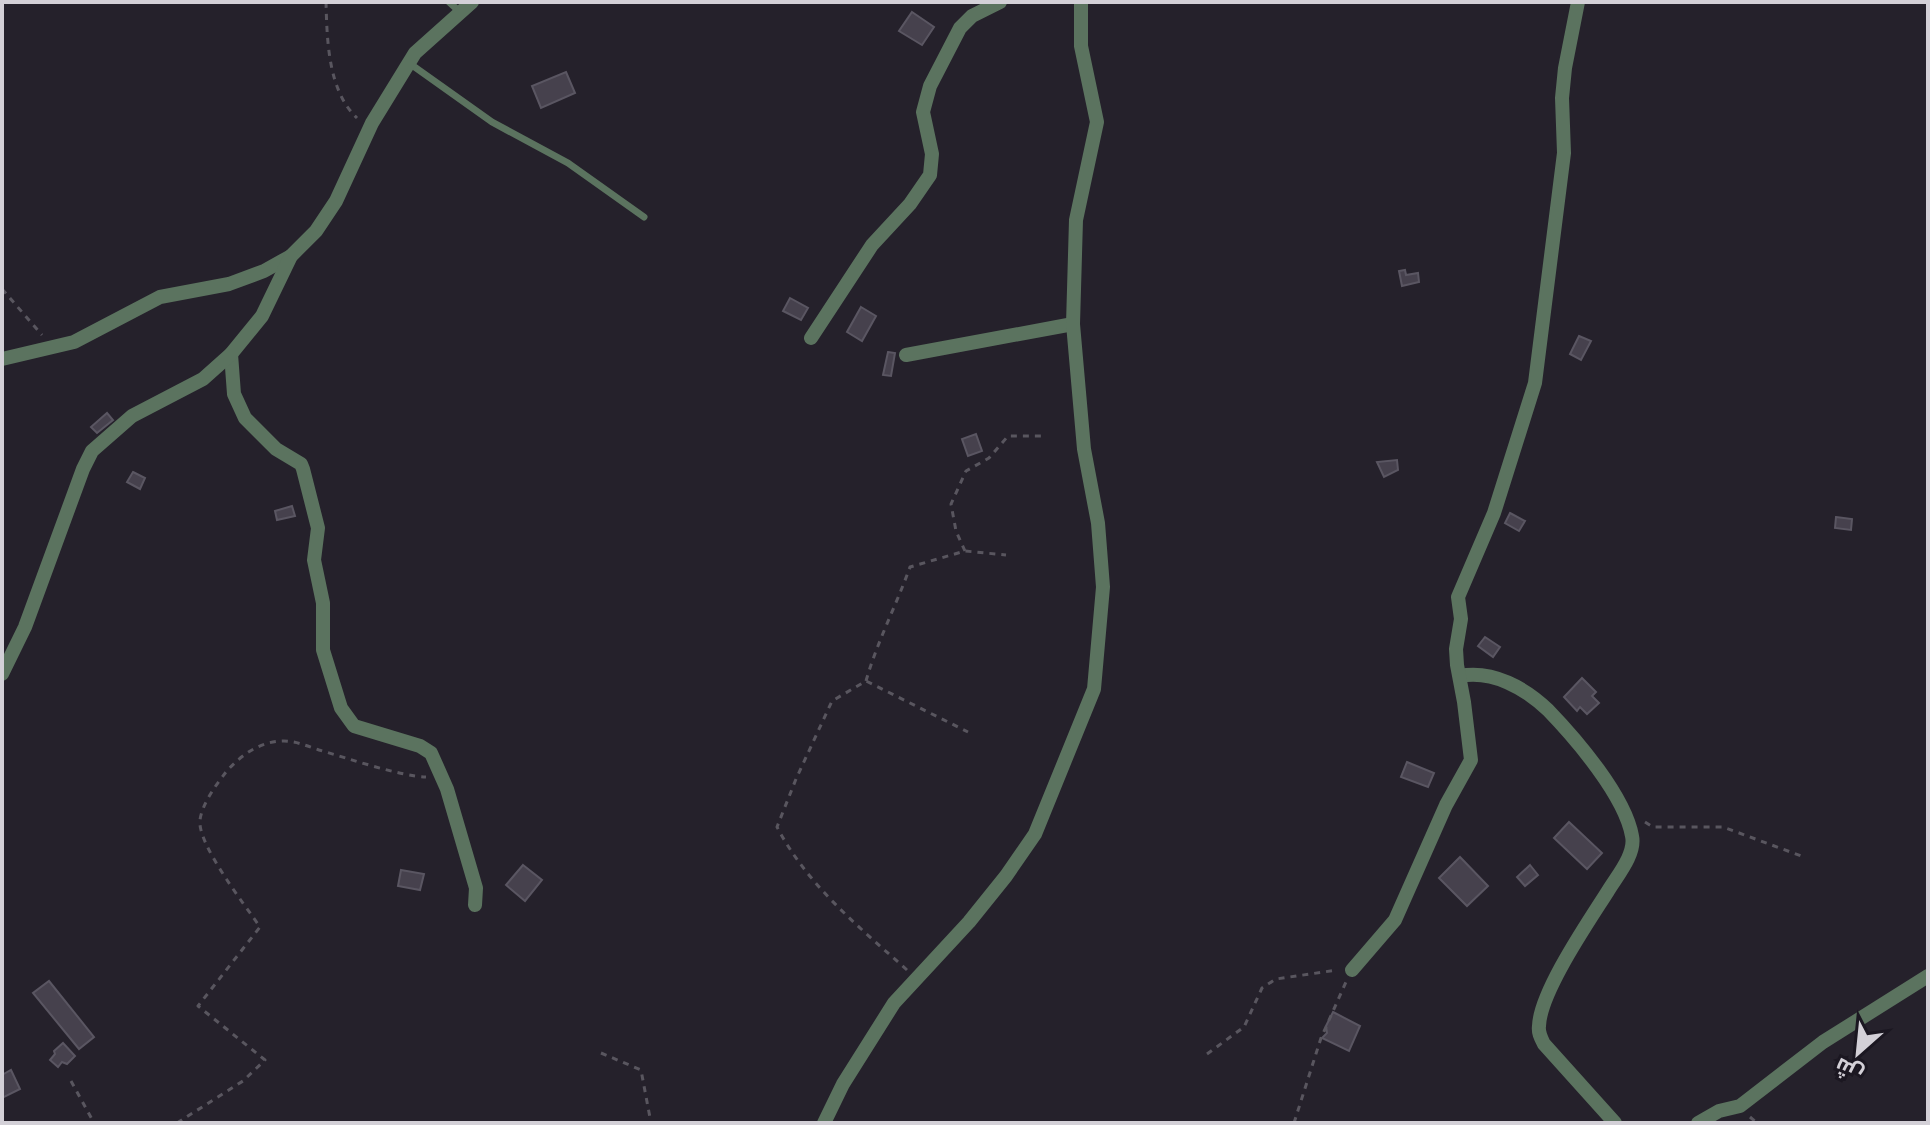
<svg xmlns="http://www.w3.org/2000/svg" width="1930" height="1125" font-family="Poppins,Cairo,sans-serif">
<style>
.building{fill:#46414d;stroke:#5a5662;stroke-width:2}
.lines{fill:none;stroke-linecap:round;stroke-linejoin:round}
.path{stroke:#59565f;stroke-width:3;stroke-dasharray:6 6;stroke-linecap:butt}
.lane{stroke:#5b735f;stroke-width:7}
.street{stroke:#5b735f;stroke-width:14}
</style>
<rect width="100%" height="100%" fill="#25212b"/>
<g class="building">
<path d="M 912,12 L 934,27 L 922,45 L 899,31 Z"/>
<path d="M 566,72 L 575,93 L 541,108 L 532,86 Z"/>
<path d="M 1405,270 L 1406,275 L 1418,273 L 1419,282 L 1402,286 L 1399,271 Z"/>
<path d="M 790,298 L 808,308 L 801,320 L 783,311 Z"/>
<path d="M 861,307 L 876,316 L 862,341 L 847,332 Z"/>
<path d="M 1579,336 L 1591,341 L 1581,360 L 1570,354 Z"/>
<path d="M 888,352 L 895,353 L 891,376 L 883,375 Z"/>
<path d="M 107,413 L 113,420 L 97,433 L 91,427 Z"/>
<path d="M 976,434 L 982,451 L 968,456 L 962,439 Z"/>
<path d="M 1397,460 L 1398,470 L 1384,477 L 1377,462 Z"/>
<path d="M 133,472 L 145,478 L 140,489 L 127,482 Z"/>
<path d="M 292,506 L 295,516 L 277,520 L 275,511 Z"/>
<path d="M 1510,513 L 1525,521 L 1519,531 L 1505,523 Z"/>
<path d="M 1836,517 L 1852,519 L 1851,530 L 1835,528 Z"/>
<path d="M 1485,637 L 1500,647 L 1493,657 L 1478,646 Z"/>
<path d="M 1582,678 L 1596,692 L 1592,696 L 1599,703 L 1587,714 L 1580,707 L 1577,711 L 1564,697 Z"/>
<path d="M 1407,762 L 1434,773 L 1428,787 L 1401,777 Z"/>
<path d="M 1569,822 L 1602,853 L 1587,869 L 1554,838 Z"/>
<path d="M 1460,857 L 1488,886 L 1467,906 L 1439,878 Z"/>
<path d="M 523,865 L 542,880 L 525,901 L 506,885 Z"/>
<path d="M 1530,865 L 1538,875 L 1525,886 L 1517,877 Z"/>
<path d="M 401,870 L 424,874 L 420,890 L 398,886 Z"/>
<path d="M 49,981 L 94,1037 L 79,1049 L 33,993 Z"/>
<path d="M 1333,1012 L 1360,1026 L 1349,1051 L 1322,1038 L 1327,1033 L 1326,1026 Z"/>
<path d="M 63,1043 L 75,1056 L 67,1064 L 62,1062 L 58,1067 L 50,1060 L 55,1054 L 54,1051 Z"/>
<path d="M 11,1070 L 20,1089 L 2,1098 L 2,1075 Z"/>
</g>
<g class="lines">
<g class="path">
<path d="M 326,2 C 327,40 328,91 357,118"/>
<path d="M 2,289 L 42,335"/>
<path d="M 965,551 L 956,531 L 951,504 L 966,471 L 989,458 L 1008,436 L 1046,436"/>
<path d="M 866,681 C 877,642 896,606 910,567 L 965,551 L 1006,555"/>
<path d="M 1645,822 L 1653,827 L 1723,827 L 1804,857"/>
<path d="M 907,970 C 858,926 808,886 777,827 L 796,779 L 832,701 L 866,681 L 968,732"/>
<path d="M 601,1053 L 641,1070 L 651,1123"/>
<path d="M 1207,1054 L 1244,1027 L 1262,988 L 1276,979 L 1337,970"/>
<path d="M 71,1081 L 94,1123"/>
<path d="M 1750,1117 L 1757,1123"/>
<path d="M 177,1123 L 243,1081 L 265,1060 L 198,1006 L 260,927 C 245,905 197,844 200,820 C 202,804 216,785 226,772 C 241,755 260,741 284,741 C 296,741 307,746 319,750 C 347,758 399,776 426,777"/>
<path d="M 1294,1123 L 1321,1038 L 1346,982"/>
</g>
<g class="lane">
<path d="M 449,2 L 460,12"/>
<path d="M 409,63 L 492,122 L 568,163 L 644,217"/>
</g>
<g class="street">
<path d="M 811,338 L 872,245 L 910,204 L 930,175 L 932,154 L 923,112 L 930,86 L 960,28 L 972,16 L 1000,2"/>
<path d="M 231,354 L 234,394 L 245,418 L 276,449 L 301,464 L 303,469 L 318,528 L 314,560 L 323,603 L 323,650 L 341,708 L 354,726 L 420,746 L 431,753 L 447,789 L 476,888 L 475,905"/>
<path d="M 906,355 L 1073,324"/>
<path d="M 2,359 L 74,342 L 160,297 L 229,284 L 264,271 L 291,256"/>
<path d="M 2,674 L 25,627 L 83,469 L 92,451 L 132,416 L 203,379 L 231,354 L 262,316 L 291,256 L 316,231 L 336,201 L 372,123 L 415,53 L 472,2"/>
<path d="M 1460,676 C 1493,670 1525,688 1548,710 C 1576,739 1625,796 1632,836 C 1636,854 1617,876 1608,891 C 1589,921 1540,992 1539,1026 C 1538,1033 1541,1038 1544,1044 L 1615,1123"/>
<path d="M 1352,970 L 1395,920 L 1446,805 L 1471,760 L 1464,702 L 1457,665 L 1456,649 L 1461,619 L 1458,597 L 1494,513 L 1535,383 L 1564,153 L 1562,98 L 1565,68 L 1578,2"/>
<path d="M 824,1123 L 843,1084 L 894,1003 L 969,922 L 1006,876 L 1035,834 L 1094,689 L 1103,587 L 1098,523 L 1084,449 L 1073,324 L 1076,220 L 1097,122 L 1081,46 L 1081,2"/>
<path d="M 1698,1123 L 1719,1111 L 1740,1106 L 1823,1042 L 1928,976"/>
</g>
</g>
<rect width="1930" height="1125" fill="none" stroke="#d3d0d7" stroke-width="8"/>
<g transform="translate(1858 1053) rotate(207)" stroke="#1b1721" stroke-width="6" paint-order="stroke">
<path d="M0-6L14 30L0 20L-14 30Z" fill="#d3d0d7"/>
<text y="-12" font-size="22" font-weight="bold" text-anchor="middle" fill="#d3d0d7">ش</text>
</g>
</svg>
